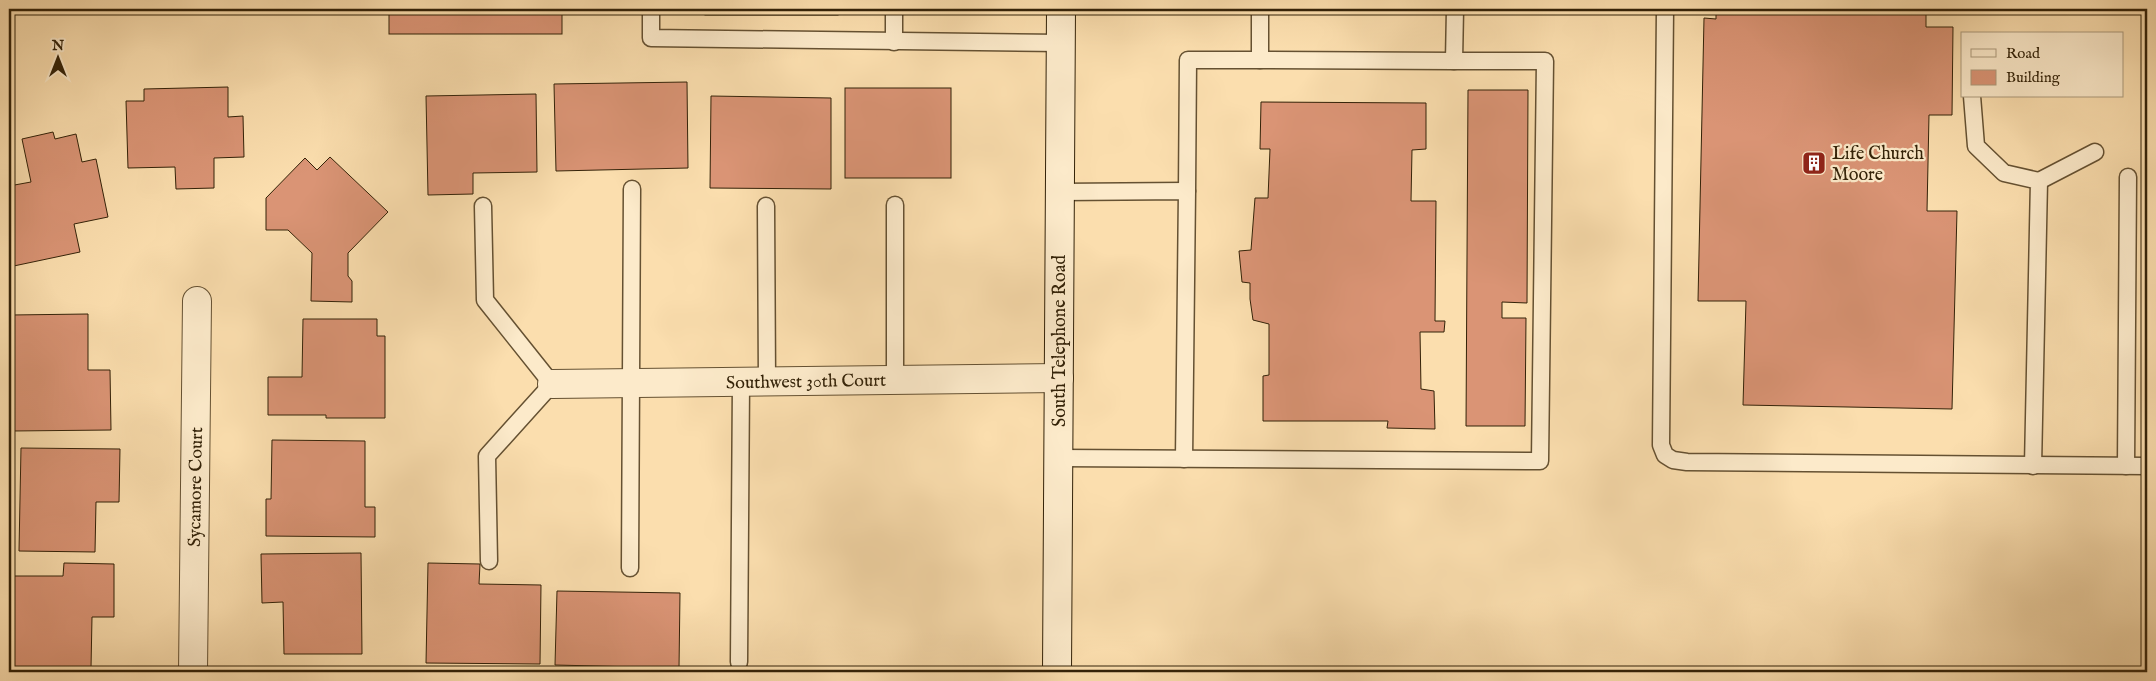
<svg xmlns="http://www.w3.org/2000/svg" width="2156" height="681" font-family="'IM FELL English',serif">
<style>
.building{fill:#da9475;stroke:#332208}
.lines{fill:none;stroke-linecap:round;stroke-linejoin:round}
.lane-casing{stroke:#655132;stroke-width:19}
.street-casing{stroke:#655132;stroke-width:30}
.secondary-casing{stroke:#332208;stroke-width:30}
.lane{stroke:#fceaca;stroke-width:16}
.street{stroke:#fceaca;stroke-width:28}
.secondary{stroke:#fceaca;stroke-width:28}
.labels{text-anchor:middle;stroke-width:4.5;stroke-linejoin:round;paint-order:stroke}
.poi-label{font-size:18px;fill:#332208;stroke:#fceaca;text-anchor:start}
.street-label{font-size:18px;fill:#332208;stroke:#fceaca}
</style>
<rect width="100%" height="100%" fill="#fbdeae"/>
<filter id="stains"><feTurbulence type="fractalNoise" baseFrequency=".004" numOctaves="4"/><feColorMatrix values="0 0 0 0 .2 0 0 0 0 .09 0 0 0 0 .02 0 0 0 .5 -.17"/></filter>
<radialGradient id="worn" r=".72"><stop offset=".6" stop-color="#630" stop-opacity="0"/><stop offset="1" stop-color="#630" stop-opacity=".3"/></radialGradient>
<g class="building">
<rect x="389" y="9" width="173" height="25"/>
<rect x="705" y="9" width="133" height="6"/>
<path d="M 1716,9 L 1926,9 L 1926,27 L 1953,27 L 1952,115 L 1929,115 L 1927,211 L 1957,211 L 1952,409 L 1743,405 L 1746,301 L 1698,301 L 1704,18 L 1716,19 Z"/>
<path d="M 687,82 L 688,168 L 556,171 L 554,84 Z"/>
<path d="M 228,87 L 228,117 L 243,116 L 244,157 L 214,158 L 214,188 L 176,189 L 175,167 L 128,168 L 126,101 L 144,101 L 144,89 Z"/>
<rect x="845" y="88" width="106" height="90"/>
<path d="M 1468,90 L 1528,90 L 1527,303 L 1502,302 L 1502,318 L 1526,318 L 1525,426 L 1466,426 Z"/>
<path d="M 536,94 L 537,172 L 473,173 L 473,194 L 428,195 L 426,96 Z"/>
<path d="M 711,96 L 831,98 L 831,189 L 710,188 Z"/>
<path d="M 1261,102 L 1426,103 L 1426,149 L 1412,150 L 1411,201 L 1436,201 L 1435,321 L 1445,321 L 1444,332 L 1420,332 L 1421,389 L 1434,391 L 1435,429 L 1387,428 L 1388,421 L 1263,421 L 1263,376 L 1269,375 L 1269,324 L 1253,320 L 1250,299 L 1250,283 L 1242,282 L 1239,251 L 1251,250 L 1255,198 L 1268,198 L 1270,149 L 1260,149 Z"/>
<path d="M 53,132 L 55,139 L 76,134 L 82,162 L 96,159 L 108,217 L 74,224 L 80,252 L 9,267 L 9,186 L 31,182 L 22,139 Z"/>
<path d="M 330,157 L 388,212 L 348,253 L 348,276 L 352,281 L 352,302 L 311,301 L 312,253 L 288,230 L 266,230 L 266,198 L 305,158 L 317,170 Z"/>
<path d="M 88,314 L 88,370 L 110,370 L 111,430 L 12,431 L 11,315 Z"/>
<path d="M 303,319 L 377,319 L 377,336 L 385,336 L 385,418 L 326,418 L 326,415 L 268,415 L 268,377 L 302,377 Z"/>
<path d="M 272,440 L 365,441 L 365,507 L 375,507 L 375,537 L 266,536 L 266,499 L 271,499 Z"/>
<path d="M 21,448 L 120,449 L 119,502 L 96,502 L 95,552 L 19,551 Z"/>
<path d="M 361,553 L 362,654 L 284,654 L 283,602 L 262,603 L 261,554 Z"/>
<path d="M 64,563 L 114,564 L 114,617 L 92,617 L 91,668 L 12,667 L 13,576 L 63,576 Z"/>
<path d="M 428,563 L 480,564 L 479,584 L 541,585 L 540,664 L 426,663 Z"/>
<path d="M 557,591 L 680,593 L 679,668 L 555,665 Z"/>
</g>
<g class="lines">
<g class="lane-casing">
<g id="lane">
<path d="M 651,9 L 651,38 L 1061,43"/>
<path d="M 894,9 L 894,42"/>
<path d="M 1260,9 L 1260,60 L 1454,61 L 1455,9"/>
<path d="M 1665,9 L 1661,445 L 1665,455 L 1673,460 L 1687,462 L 2147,466"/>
<path d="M 1972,96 L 1976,146 L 2004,173 L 2039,181 L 2033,466"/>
<path d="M 2039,181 L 2095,152"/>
<path d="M 1187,191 L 1188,60 L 1260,60"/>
<path d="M 1060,192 L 1187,191 L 1184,459"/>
<path d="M 895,205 L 895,380"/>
<path d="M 483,206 L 485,300 L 552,384 L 487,456 L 489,561"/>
<path d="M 766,206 L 767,381"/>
<path d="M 1058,458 L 1540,461 L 1545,61 L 1454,61"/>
<path d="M 2126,466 L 2128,177"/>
<path d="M 630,568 L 632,189"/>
<path d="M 739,662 L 741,382"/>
</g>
</g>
<g class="street-casing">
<g id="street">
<path d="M 552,384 L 1059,378"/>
<path d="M 193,672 L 197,301"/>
</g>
</g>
<g class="secondary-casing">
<path id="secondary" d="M 1057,672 L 1061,9"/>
</g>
<use href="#lane" class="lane"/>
<use href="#street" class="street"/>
<use href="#secondary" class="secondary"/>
</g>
<defs>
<g id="building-square" transform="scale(1.25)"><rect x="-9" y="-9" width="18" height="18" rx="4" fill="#8f2418" stroke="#fceaca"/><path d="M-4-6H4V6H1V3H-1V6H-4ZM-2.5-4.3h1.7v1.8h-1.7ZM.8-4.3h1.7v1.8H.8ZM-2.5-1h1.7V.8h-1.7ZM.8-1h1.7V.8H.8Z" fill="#fff"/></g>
</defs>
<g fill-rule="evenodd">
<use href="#building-square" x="1814" y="163"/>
</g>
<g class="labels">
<g class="poi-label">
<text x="1832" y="159">Life Church<tspan x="1832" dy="21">Moore</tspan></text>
</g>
<g class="street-label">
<text transform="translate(1059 341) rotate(-90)" y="6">South Telephone Road</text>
<text transform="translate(806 381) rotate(-1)" y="6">Southwest 30th Court</text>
<text transform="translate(195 487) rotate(-89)" y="6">Sycamore Court</text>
</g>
</g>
<rect width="2156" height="681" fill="none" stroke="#fbdeae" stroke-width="30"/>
<rect x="10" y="10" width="2136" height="661" fill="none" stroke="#332208" stroke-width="2.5"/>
<rect x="15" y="15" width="2126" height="651" fill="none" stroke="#332208"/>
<rect x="1961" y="32" width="162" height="65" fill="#fceaca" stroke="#ac9a7c"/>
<rect x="1971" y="49" width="25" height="8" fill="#fceaca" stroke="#ac9a7c"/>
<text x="2006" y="58" font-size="15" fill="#332208">Road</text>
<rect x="1971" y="70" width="25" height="15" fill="#da9475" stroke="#ac9a7c"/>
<text x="2006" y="82" font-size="15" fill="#332208">Building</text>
<g transform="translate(58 58)" stroke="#fceaca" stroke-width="4" paint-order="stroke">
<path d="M0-4L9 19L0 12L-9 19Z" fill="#332208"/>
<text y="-8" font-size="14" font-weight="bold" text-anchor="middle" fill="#332208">N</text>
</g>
<rect width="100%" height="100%" filter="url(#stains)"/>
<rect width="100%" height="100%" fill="url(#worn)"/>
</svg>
